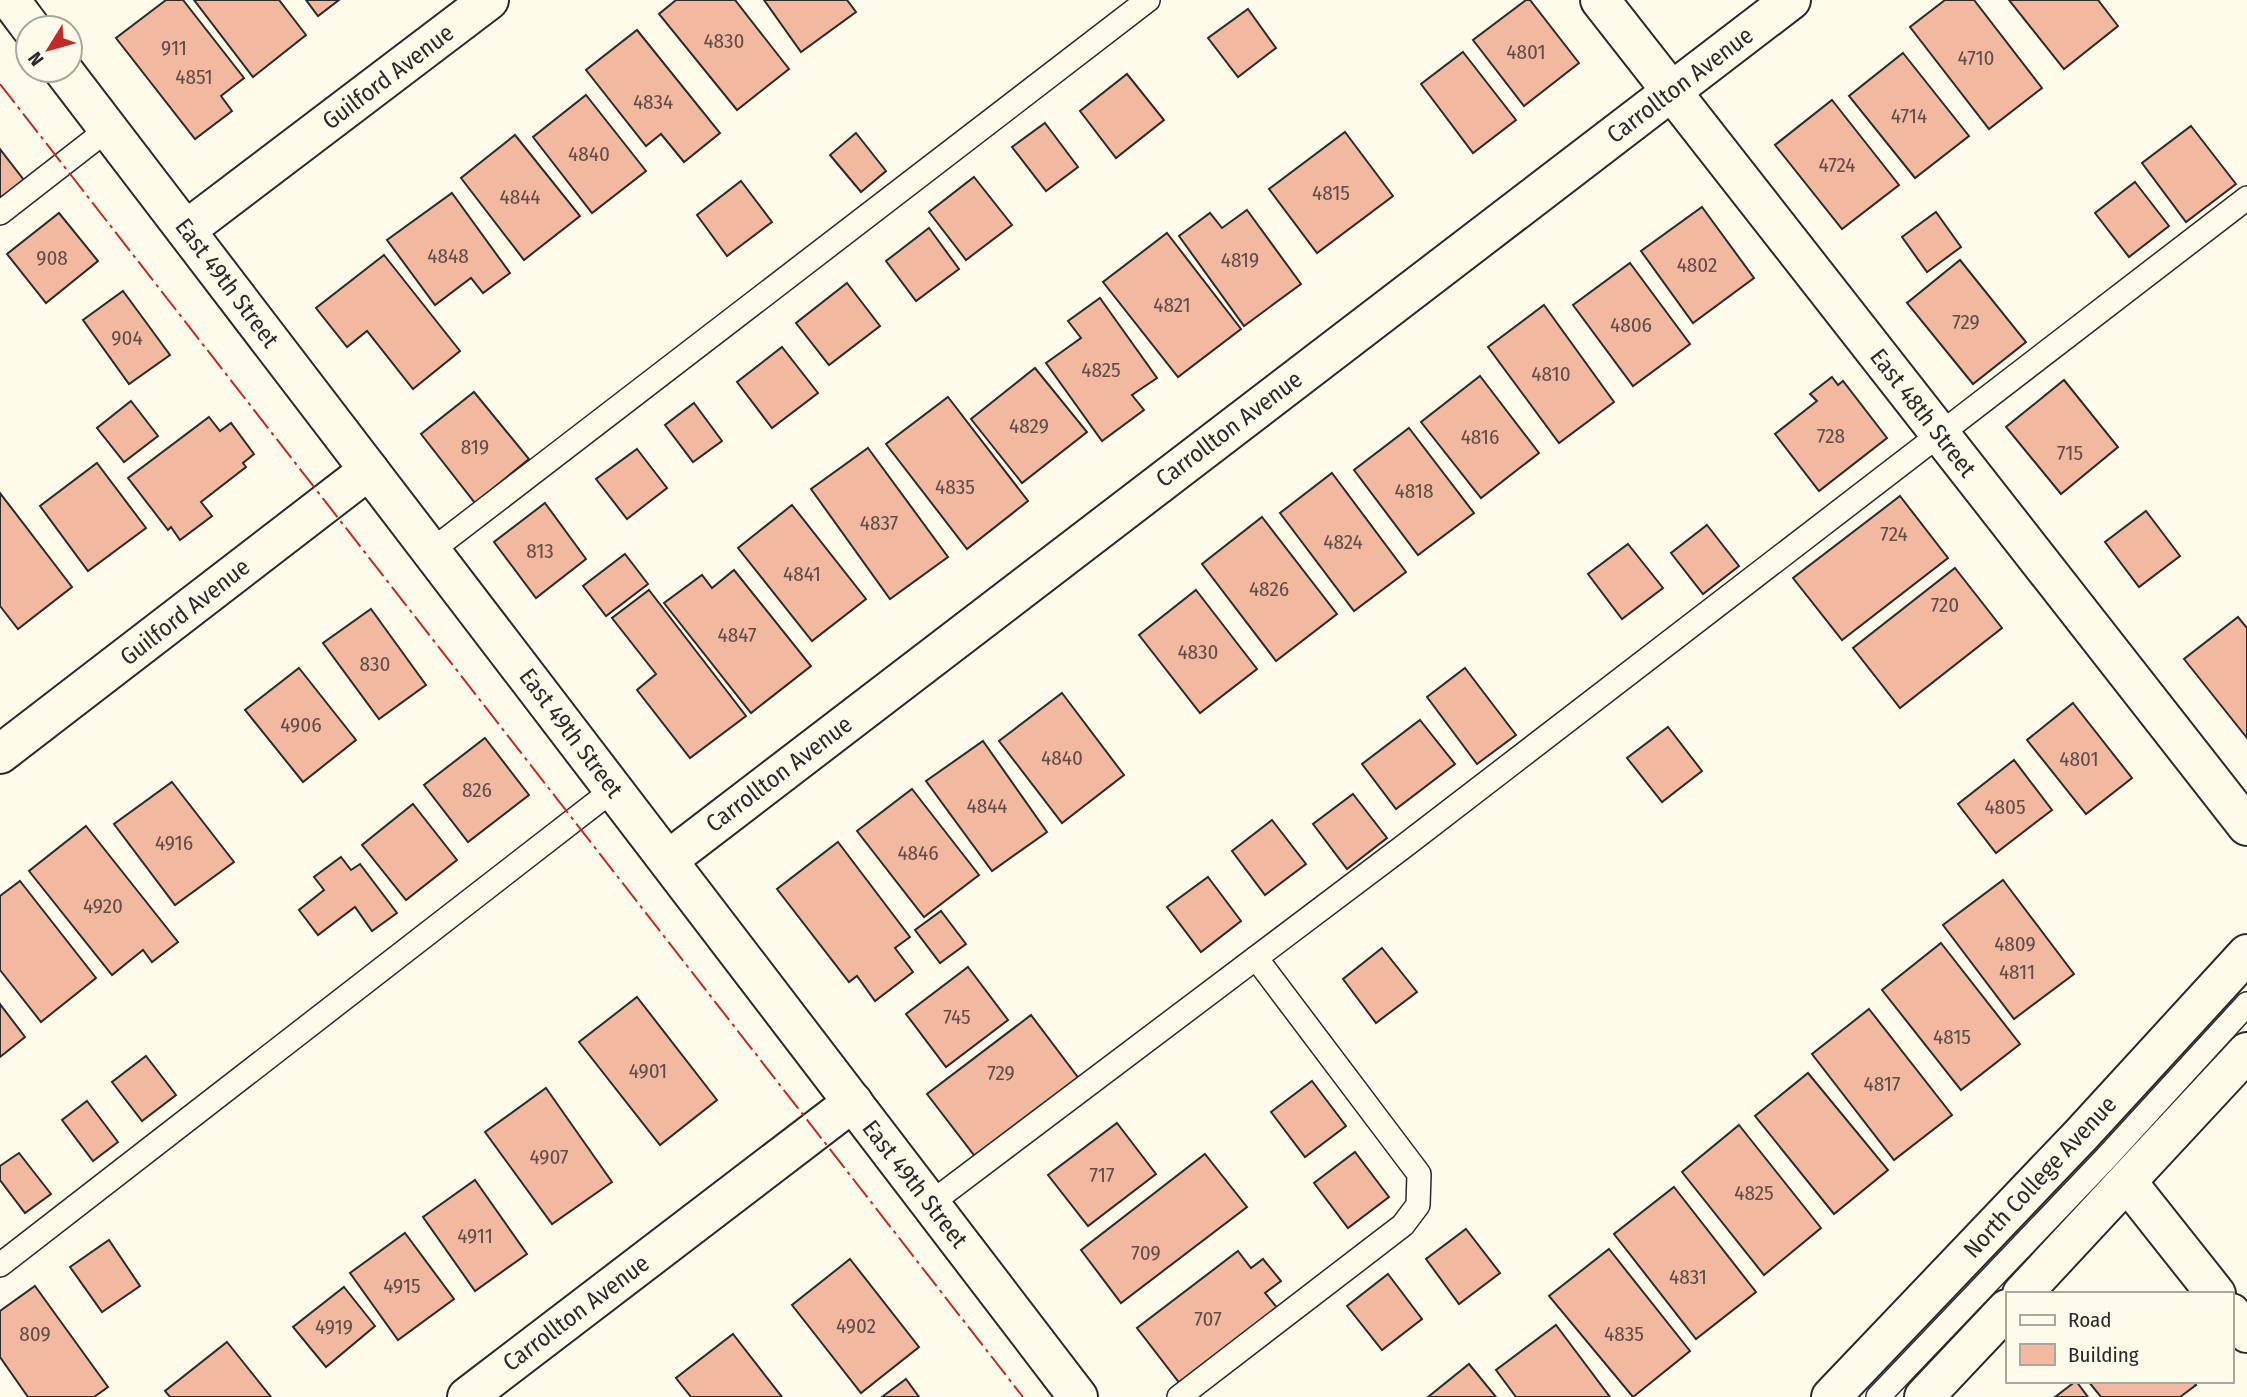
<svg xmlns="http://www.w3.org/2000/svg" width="2247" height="1397" font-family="'Fira Sans Condensed',sans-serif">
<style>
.building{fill:#f2b8a0;stroke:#2b2b2b;stroke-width:2}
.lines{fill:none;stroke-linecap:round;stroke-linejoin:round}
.lane-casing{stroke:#2b2b2b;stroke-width:26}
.street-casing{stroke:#2b2b2b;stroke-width:42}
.secondary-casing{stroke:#2b2b2b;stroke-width:42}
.lane{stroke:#fdfbea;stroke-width:23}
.street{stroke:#fdfbea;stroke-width:38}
.secondary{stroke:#fdfbea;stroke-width:38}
.power{stroke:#c62828;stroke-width:2;stroke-dasharray:24 5 3.5 5;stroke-linecap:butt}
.labels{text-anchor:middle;stroke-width:5;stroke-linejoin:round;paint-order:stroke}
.number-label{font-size:21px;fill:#5d4e48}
.street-label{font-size:24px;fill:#2b2b2b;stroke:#fdfbea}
</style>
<rect width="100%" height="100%" fill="#fdfbea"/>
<g class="building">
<path d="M 166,0 L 183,0 L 244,78 L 221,96 L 232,111 L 195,139 L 116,38 Z"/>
<path d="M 194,0 L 279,0 L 306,35 L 253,77 Z"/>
<path d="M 306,0 L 339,0 L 318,16 Z"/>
<path d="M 676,0 L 735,0 L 789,69 L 737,110 L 659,14 Z"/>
<path d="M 764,0 L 847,0 L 856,12 L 801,52 Z"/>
<path d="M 1526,0 L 1530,0 L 1579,63 L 1524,106 L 1473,40 Z"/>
<path d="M 1945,0 L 1974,0 L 2042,88 L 1989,129 L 1910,27 Z"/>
<path d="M 2009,0 L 2098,0 L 2118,26 L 2064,69 Z"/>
<path d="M 1248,9 L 1276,48 L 1238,77 L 1208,38 Z"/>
<path d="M 637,30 L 720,133 L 684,162 L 661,134 L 646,146 L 586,70 Z"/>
<path d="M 1463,52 L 1516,120 L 1473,153 L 1421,84 Z"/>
<path d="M 1903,53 L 1969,136 L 1915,178 L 1849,96 Z"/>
<path d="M 1127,74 L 1164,120 L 1116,158 L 1080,111 Z"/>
<path d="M 586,95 L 646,171 L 592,213 L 533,137 Z"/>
<path d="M 1832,100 L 1899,185 L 1842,229 L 1775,145 Z"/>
<path d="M 1045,123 L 1078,167 L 1046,191 L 1012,147 Z"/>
<path d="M 2191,126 L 2236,184 L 2186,222 L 2142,163 Z"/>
<path d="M 1345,132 L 1393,196 L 1317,253 L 1269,189 Z"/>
<path d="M 856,133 L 886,171 L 861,192 L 830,155 Z"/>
<path d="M 515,135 L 580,216 L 524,260 L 461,178 Z"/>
<path d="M 0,149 L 27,184 L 0,204 Z"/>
<path d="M 974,177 L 1012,225 L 966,260 L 929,212 Z"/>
<path d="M 741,181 L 772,222 L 727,256 L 697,215 Z"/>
<path d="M 2135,182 L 2169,226 L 2129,257 L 2095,213 Z"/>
<path d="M 452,193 L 510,273 L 483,293 L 471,278 L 435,305 L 387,240 Z"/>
<path d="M 1702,207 L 1754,278 L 1693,323 L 1641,251 Z"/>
<path d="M 1247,210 L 1301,284 L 1244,326 L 1179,236 L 1210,213 L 1222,228 Z"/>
<path d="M 1936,212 L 1961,247 L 1927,272 L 1902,237 Z"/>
<path d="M 59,213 L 98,261 L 46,303 L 7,254 Z"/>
<path d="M 929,228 L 959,269 L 916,301 L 886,261 Z"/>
<path d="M 1167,233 L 1241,329 L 1178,377 L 1103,282 Z"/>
<path d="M 384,255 L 460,351 L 413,389 L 367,331 L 347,347 L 316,308 Z"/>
<path d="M 1960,260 L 2026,342 L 1973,384 L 1907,303 Z"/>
<path d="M 1630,263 L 1690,344 L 1633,386 L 1573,305 Z"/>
<path d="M 847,283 L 880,326 L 829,365 L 796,323 Z"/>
<path d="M 123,291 L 170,355 L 129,384 L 83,320 Z"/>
<path d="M 1100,298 L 1157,378 L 1132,395 L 1144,410 L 1102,441 L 1046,363 L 1081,338 L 1068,321 Z"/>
<path d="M 1544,305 L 1614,402 L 1559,443 L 1488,347 Z"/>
<path d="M 782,347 L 818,393 L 772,428 L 737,382 Z"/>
<path d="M 1035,368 L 1087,432 L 1022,483 L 971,419 Z"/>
<path d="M 1480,376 L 1539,453 L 1481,498 L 1421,422 Z"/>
<path d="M 1832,377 L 1838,385 L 1843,381 L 1887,438 L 1819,491 L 1775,434 L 1817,401 L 1810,394 Z"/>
<path d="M 2064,380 L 2118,447 L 2061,494 L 2006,427 Z"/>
<path d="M 474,392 L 529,459 L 475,503 L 421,434 Z"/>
<path d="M 948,397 L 1028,501 L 967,549 L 886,444 Z"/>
<path d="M 131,401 L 158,436 L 124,462 L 97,428 Z"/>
<path d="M 694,403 L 722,441 L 693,462 L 665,425 Z"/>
<path d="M 209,417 L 220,431 L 231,423 L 254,454 L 243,463 L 246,467 L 201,502 L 212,516 L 180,540 L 171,527 L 168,530 L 128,478 Z"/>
<path d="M 1409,428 L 1474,513 L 1418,555 L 1354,470 Z"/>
<path d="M 868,448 L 948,557 L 890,599 L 811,489 Z"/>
<path d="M 637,449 L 667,488 L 627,519 L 596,479 Z"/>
<path d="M 97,463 L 146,528 L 88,571 L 40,506 Z"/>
<path d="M 1332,473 L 1406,572 L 1354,611 L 1280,513 Z"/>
<path d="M 0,493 L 72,587 L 18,629 L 0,606 Z"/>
<path d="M 1900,496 L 1948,558 L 1842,640 L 1793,578 Z"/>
<path d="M 545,503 L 586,559 L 536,598 L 494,542 Z"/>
<path d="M 792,505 L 866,599 L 812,641 L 738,548 Z"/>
<path d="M 2146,511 L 2180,556 L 2139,587 L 2105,542 Z"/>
<path d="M 1262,517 L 1337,614 L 1276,661 L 1202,564 Z"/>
<path d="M 1707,525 L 1739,566 L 1703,594 L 1671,553 Z"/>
<path d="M 1628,544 L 1663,588 L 1622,619 L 1588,574 Z"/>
<path d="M 625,554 L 648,584 L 606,616 L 583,586 Z"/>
<path d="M 1955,568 L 2002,628 L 1900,708 L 1853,648 Z"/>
<path d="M 734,570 L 811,666 L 751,713 L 664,603 L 702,575 L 712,588 Z"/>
<path d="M 649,590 L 746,716 L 690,758 L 637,690 L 656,674 L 612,618 Z"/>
<path d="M 1196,590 L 1257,669 L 1200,713 L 1139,635 Z"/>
<path d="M 371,609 L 426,685 L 379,719 L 323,643 Z"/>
<path d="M 2238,617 L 2247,628 L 2247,738 L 2184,659 Z"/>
<path d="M 299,668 L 356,740 L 303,782 L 245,710 Z"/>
<path d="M 1465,668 L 1516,735 L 1477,764 L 1427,697 Z"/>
<path d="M 1062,693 L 1124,775 L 1062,823 L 999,741 Z"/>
<path d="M 2073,703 L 2132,778 L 2086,814 L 2027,740 Z"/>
<path d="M 1420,720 L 1455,764 L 1396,809 L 1362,764 Z"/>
<path d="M 1668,727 L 1702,771 L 1662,802 L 1627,758 Z"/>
<path d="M 485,738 L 529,795 L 468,842 L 424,785 Z"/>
<path d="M 983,741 L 1047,832 L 992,871 L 926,781 Z"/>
<path d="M 2014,760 L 2052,810 L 1996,853 L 1958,804 Z"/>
<path d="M 172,782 L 234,862 L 175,905 L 114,824 Z"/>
<path d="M 912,789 L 979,875 L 924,917 L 857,831 Z"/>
<path d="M 1353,794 L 1387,838 L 1347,869 L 1313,824 Z"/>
<path d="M 413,804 L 457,860 L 406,900 L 362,845 Z"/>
<path d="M 1272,820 L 1306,864 L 1265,895 L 1232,851 Z"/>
<path d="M 86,826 L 178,942 L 152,962 L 143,950 L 112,975 L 29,871 Z"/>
<path d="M 838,842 L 910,937 L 895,948 L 913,972 L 875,1001 L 857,976 L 849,982 L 777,889 Z"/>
<path d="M 341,857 L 351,870 L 360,864 L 397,913 L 372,931 L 355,907 L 318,935 L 299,910 L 324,890 L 314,877 Z"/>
<path d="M 1208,877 L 1241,921 L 1201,952 L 1167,907 Z"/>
<path d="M 2003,880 L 2074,974 L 2014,1019 L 1943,925 Z"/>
<path d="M 20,881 L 96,978 L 41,1022 L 0,970 L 0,896 Z"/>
<path d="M 941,911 L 966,944 L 940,963 L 915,930 Z"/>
<path d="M 1941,943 L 2020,1044 L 1961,1090 L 1882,990 Z"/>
<path d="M 1382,948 L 1417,992 L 1376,1023 L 1343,979 Z"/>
<path d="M 968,967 L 1008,1020 L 946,1067 L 906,1014 Z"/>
<path d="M 637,997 L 717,1100 L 660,1145 L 579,1042 Z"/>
<path d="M 0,1004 L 25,1037 L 0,1057 Z"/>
<path d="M 1869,1009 L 1952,1115 L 1894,1160 L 1812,1054 Z"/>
<path d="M 1031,1015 L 1080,1080 L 977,1159 L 927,1094 Z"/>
<path d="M 146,1056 L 176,1095 L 142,1121 L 112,1082 Z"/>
<path d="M 1808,1073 L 1888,1170 L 1834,1214 L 1755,1116 Z"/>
<path d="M 1312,1081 L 1346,1126 L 1305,1157 L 1271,1112 Z"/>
<path d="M 546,1088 L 612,1182 L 552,1224 L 485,1132 Z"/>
<path d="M 87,1101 L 118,1142 L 93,1161 L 62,1120 Z"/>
<path d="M 1117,1123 L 1156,1174 L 1088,1226 L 1048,1175 Z"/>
<path d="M 1739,1125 L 1821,1228 L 1764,1275 L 1682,1172 Z"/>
<path d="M 1355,1152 L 1389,1197 L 1348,1228 L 1314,1183 Z"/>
<path d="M 19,1153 L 51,1194 L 25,1213 L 0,1180 L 0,1166 Z"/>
<path d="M 1205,1154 L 1247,1207 L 1121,1303 L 1081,1250 Z"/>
<path d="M 475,1180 L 527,1254 L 475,1291 L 423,1217 Z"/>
<path d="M 1674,1187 L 1756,1292 L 1696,1339 L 1614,1234 Z"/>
<path d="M 1466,1229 L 1500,1273 L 1459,1304 L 1426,1259 Z"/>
<path d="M 405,1233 L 454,1299 L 398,1340 L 350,1273 Z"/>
<path d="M 109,1240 L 140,1286 L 102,1312 L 70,1267 Z"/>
<path d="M 1609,1249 L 1690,1351 L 1633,1397 L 1549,1296 Z"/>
<path d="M 1238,1251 L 1251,1268 L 1263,1259 L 1281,1281 L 1265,1293 L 1279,1310 L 1181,1385 L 1137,1328 Z"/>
<path d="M 850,1259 L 919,1347 L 861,1393 L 792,1305 Z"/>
<path d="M 1388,1274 L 1422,1319 L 1382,1350 L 1347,1306 Z"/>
<path d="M 35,1286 L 108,1387 L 94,1397 L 28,1397 L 0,1357 L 0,1311 Z"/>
<path d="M 344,1287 L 375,1326 L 326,1367 L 293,1327 Z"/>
<path d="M 1556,1325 L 1610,1397 L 1516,1397 L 1496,1370 Z"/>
<path d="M 733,1334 L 782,1397 L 691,1397 L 676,1378 Z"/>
<path d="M 227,1342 L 271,1397 L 170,1397 L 165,1391 Z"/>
<path d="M 1469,1364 L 1496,1397 L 1428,1397 Z"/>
<path d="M 906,1379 L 919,1397 L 882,1397 Z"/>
<path d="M 2076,1381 L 2088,1397 L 2055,1397 Z"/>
<path d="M 2088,1381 L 2193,1381 L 2196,1385 L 2180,1397 L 2101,1397 Z"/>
</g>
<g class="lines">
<g class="lane-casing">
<g id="lane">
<path d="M 0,213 L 108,129"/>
<path d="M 431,551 L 1148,0"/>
<path d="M 931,1203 L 1403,847 L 2247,198"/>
<path d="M 0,1265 L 614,789"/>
<path d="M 1179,1397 L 1403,1225 L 1418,1205 L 1419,1174 L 1256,958"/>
<path d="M 1878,1397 L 2106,1158 L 2247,1004"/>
</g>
</g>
<g class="street-casing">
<g id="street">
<path d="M 10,0 L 31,28"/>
<path d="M 1600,0 L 2247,826"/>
<path d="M 63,70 L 1078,1397"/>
<path d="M 186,230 L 489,0"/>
<path d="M 0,754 L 369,470"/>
<path d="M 668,860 L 1791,0"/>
<path d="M 2128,1183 L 2216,1294"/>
<path d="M 2231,1313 L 2247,1333"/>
<path d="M 467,1397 L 853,1102"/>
</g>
</g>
<g class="secondary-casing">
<g id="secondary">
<path d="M 2022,1294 L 2247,1052"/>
<path d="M 1831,1397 L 2081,1135 L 2247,954"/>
<path d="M 1924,1397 L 2007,1309"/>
</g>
</g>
<use href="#lane" class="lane"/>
<use href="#street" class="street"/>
<use href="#secondary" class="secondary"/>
<path class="power" d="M 0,84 L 1023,1397"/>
</g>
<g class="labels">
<g class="number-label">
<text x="724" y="48">4830</text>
<text x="174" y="55">911</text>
<text x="1526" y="59">4801</text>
<text x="1976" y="65">4710</text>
<text x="194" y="84">4851</text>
<text x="653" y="109">4834</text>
<text x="1909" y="123">4714</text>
<text x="589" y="161">4840</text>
<text x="1837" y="172">4724</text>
<text x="1331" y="200">4815</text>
<text x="520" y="204">4844</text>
<text x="448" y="263">4848</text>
<text x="52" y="265">908</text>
<text x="1240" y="267">4819</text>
<text x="1697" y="272">4802</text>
<text x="1172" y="312">4821</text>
<text x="1966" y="329">729</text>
<text x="1631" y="332">4806</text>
<text x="127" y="345">904</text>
<text x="1101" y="377">4825</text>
<text x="1551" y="381">4810</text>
<text x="1029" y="433">4829</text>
<text x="1831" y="443">728</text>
<text x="1480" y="444">4816</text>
<text x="475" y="454">819</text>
<text x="2070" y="460">715</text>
<text x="955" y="494">4835</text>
<text x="1414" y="498">4818</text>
<text x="879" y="530">4837</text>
<text x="1894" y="541">724</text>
<text x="1343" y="549">4824</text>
<text x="540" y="558">813</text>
<text x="802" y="581">4841</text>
<text x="1269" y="596">4826</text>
<text x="1945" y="612">720</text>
<text x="737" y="642">4847</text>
<text x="1198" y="659">4830</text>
<text x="375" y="671">830</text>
<text x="301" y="732">4906</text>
<text x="1062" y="765">4840</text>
<text x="2079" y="766">4801</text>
<text x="477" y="797">826</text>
<text x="987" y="813">4844</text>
<text x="2005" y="814">4805</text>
<text x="174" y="850">4916</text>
<text x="918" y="860">4846</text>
<text x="103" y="913">4920</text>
<text x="2015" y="951">4809</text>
<text x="2017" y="979">4811</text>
<text x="957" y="1024">745</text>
<text x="1952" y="1044">4815</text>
<text x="648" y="1078">4901</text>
<text x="1001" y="1080">729</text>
<text x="1882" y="1091">4817</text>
<text x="549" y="1164">4907</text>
<text x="1102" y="1182">717</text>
<text x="1754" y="1200">4825</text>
<text x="475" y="1243">4911</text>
<text x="1146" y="1260">709</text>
<text x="1688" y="1284">4831</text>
<text x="402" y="1293">4915</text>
<text x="1208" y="1326">707</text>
<text x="856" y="1333">4902</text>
<text x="334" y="1334">4919</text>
<text x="35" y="1341">809</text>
<text x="1624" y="1341">4835</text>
</g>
<g class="street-label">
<text transform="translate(388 77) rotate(-37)" y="8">Guilford Avenue</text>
<text transform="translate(1680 85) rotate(-37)" y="8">Carrollton Avenue</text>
<text transform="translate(227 283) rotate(53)" y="8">East 49th Street</text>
<text transform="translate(1923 413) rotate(52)" y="8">East 48th Street</text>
<text transform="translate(1229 429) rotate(-37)" y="8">Carrollton Avenue</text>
<text transform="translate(185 612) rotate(-38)" y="8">Guilford Avenue</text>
<text transform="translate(571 733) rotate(53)" y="8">East 49th Street</text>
<text transform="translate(779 774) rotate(-37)" y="8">Carrollton Avenue</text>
<text transform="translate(2040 1177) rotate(-47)" y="8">North College Avenue</text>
<text transform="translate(915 1184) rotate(52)" y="8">East 49th Street</text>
<text transform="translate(576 1313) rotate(-37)" y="8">Carrollton Avenue</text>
</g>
</g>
<rect x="2006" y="1292" width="228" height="91" fill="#fdfbea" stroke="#a9a89e" stroke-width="2"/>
<rect x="2020" y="1315" width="35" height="10" fill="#fdfbea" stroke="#a9a89e" stroke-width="2"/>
<text x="2068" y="1327" font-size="21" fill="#2b2b2b">Road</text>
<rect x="2020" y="1344" width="35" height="21" fill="#f2b8a0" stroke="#a9a89e" stroke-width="2"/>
<text x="2068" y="1362" font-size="21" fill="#2b2b2b">Building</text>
<g transform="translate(49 49) rotate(233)"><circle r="33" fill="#fdfbea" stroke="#a9a89e" stroke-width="2"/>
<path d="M0-5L12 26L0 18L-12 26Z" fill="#c62828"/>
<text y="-10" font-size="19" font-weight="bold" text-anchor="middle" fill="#2b2b2b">N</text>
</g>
</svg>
